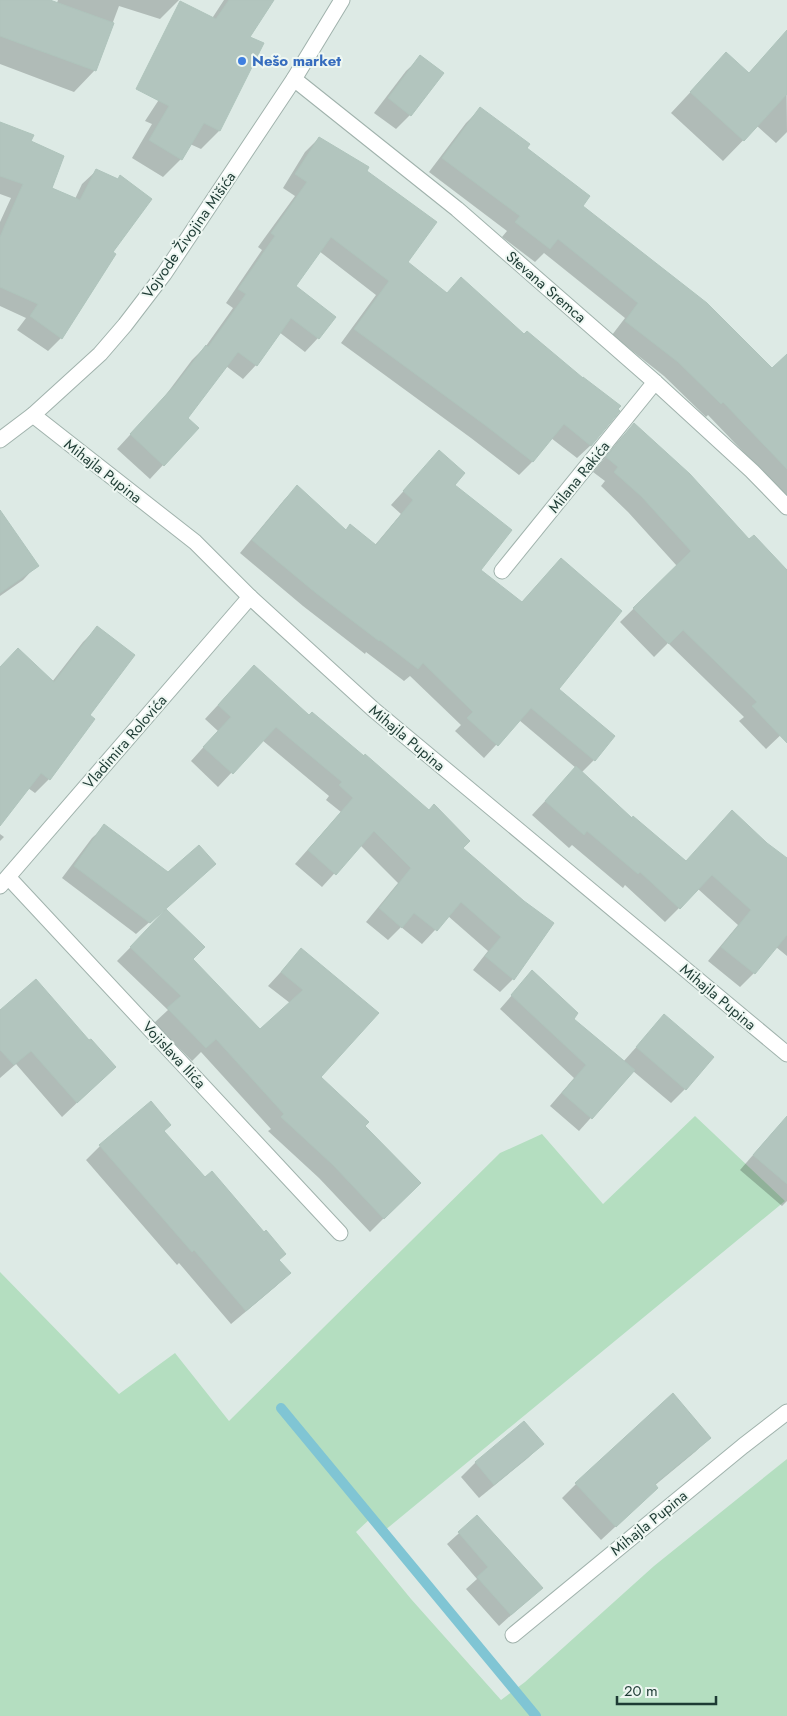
<svg xmlns="http://www.w3.org/2000/svg" width="787" height="1716" font-family="Jost,sans-serif">
<style>
.green{fill:#b4dec0}
.shadow{fill:#0003}
.lines{fill:none;stroke-linecap:round;stroke-linejoin:round}
.stream{stroke:#80c5d4;stroke-width:10}
.building{fill:#b2c5be;stroke:#afc4bc}
.minor-casing{stroke:#a0b2ac;stroke-width:17}
.tertiary-casing{stroke:#a0b2ac;stroke-width:17}
.minor{stroke:#fff;stroke-width:15}
.tertiary{stroke:#fff;stroke-width:15}
.shop-dot{fill:#3f7fe0;stroke:#eef7f2;stroke-width:2}
.labels{text-anchor:middle;stroke-width:4;stroke-linejoin:round;paint-order:stroke}
.shop-label{font-size:15px;font-weight:bold;fill:#366cbe;stroke:#eef7f2;text-anchor:start}
.street-label{font-size:15px;fill:#1e3b34;stroke:#eef7f2}
</style>
<rect width="100%" height="100%" fill="#ddeae5"/>
<path class="green" d="M 695,1116 L 785,1201 L 384,1531 L 372,1517 L 356,1532 L 411,1599 L 501,1700 L 525,1682 L 654,1566 L 787,1459 L 787,1716 L 0,1716 L 0,1272 L 119,1394 L 175,1353 L 229,1421 L 500,1153 L 542,1134 L 603,1204 Z"/>
<g class="shadow">
<path d="M 0,0 L 23,0 L 54,11 L 58,0 L 179,0 L 160,19 L 119,6 L 95,70 L 74,92 L 0,64 Z"/>
<path d="M 224,0 L 273,0 L 249,37 L 262,44 L 219,131 L 201,149 L 190,144 L 181,159 L 163,177 L 132,158 L 152,124 L 145,121 Z"/>
<path d="M 786,33 L 787,132 L 776,143 L 757,126 L 723,161 L 671,113 L 726,54 L 748,74 Z"/>
<path d="M 421,57 L 410,115 L 396,129 L 374,113 L 406,71 Z"/>
<path d="M 480,109 L 525,148 L 581,206 L 772,370 L 787,355 L 787,501 L 775,485 L 708,415 L 706,417 L 664,376 L 612,335 L 625,318 L 544,253 L 535,262 L 502,237 L 507,231 L 429,172 L 466,123 Z"/>
<path d="M 0,125 L 29,142 L 51,188 L 75,199 L 82,184 L 96,171 L 111,252 L 61,338 L 48,351 L 17,330 L 26,318 L 0,306 L 0,222 L 11,198 L 0,194 Z"/>
<path d="M 319,138 L 365,171 L 406,263 L 591,445 L 577,458 L 551,438 L 532,462 L 519,475 L 471,438 L 341,343 L 376,295 L 319,251 L 294,287 L 318,338 L 305,352 L 279,332 L 256,365 L 243,379 L 226,366 L 186,418 L 163,465 L 150,479 L 117,449 L 162,400 L 192,360 L 206,346 L 233,308 L 226,303 L 262,250 L 258,247 L 295,196 L 283,188 L 305,152 Z"/>
<path d="M 634,425 L 749,541 L 787,573 L 787,729 L 766,749 L 739,721 L 744,717 L 668,643 L 654,657 L 620,622 L 677,566 L 628,512 L 601,486 L 605,481 L 593,472 L 620,439 Z"/>
<path d="M 439,452 L 453,485 L 479,571 L 521,603 L 561,559 L 557,689 L 594,760 L 581,773 L 632,819 L 685,862 L 766,844 L 787,860 L 787,956 L 776,947 L 754,973 L 740,987 L 708,961 L 738,925 L 698,889 L 665,922 L 625,885 L 623,888 L 572,845 L 569,848 L 532,815 L 576,768 L 519,720 L 484,758 L 455,731 L 461,725 L 410,676 L 404,681 L 366,652 L 365,654 L 303,606 L 240,553 L 284,500 L 297,487 L 345,531 L 375,545 L 401,514 L 391,505 Z"/>
<path d="M 0,535 L 37,565 L 23,580 L 0,596 Z"/>
<path d="M 97,628 L 88,715 L 49,779 L 35,793 L 28,788 L 0,824 L 0,668 L 52,682 L 83,642 Z"/>
<path d="M 241,680 L 309,716 L 524,902 L 513,979 L 500,992 L 473,970 L 488,951 L 448,916 L 422,944 L 401,927 L 388,940 L 366,922 L 398,883 L 360,845 L 322,887 L 295,864 L 341,812 L 326,800 L 329,796 L 262,740 L 218,787 L 191,761 L 218,731 L 205,719 Z"/>
<path d="M 105,826 L 164,909 L 203,947 L 191,959 L 260,1030 L 290,1003 L 268,986 L 301,950 L 319,1077 L 363,1126 L 419,1183 L 370,1232 L 319,1178 L 268,1131 L 271,1129 L 201,1052 L 192,1061 L 154,1023 L 168,1010 L 117,961 L 165,912 L 163,910 L 136,934 L 62,878 L 92,838 Z"/>
<path d="M 0,834 L 4,837 L 0,841 Z"/>
<path d="M 532,972 L 572,1019 L 623,1062 L 664,1016 L 685,1089 L 671,1103 L 633,1071 L 579,1131 L 550,1106 L 574,1078 L 500,1009 Z"/>
<path d="M 0,1011 L 100,1081 L 62,1117 L 16,1064 L 0,1078 Z"/>
<path d="M 787,1118 L 787,1201 L 782,1206 L 740,1170 L 773,1132 Z"/>
<path d="M 163,1131 L 289,1273 L 275,1287 L 231,1324 L 179,1263 L 177,1265 L 86,1160 L 100,1146 Z"/>
<path d="M 524,1422 L 542,1444 L 528,1458 L 479,1498 L 461,1477 L 475,1463 Z"/>
<path d="M 709,1438 L 695,1452 L 654,1486 L 642,1502 L 601,1540 L 562,1498 L 576,1484 Z"/>
<path d="M 477,1517 L 529,1599 L 499,1626 L 466,1589 L 477,1579 L 447,1544 Z"/>
</g>
<g class="lines">
<path class="stream" d="M 281,1408 L 536,1716"/>
</g>
<g class="building">
<path d="M 0,0 L 50,0 L 114,23 L 96,71 L 0,36 Z"/>
<path d="M 229,0 L 274,0 L 250,37 L 264,43 L 220,131 L 204,123 L 182,160 L 149,140 L 169,106 L 136,89 L 180,1 L 216,19 Z"/>
<path d="M 787,30 L 787,94 L 744,141 L 690,92 L 726,52 L 749,73 Z"/>
<path d="M 420,55 L 444,73 L 411,116 L 388,98 Z"/>
<path d="M 480,107 L 530,144 L 527,148 L 590,196 L 583,206 L 707,303 L 772,368 L 787,354 L 787,469 L 723,402 L 721,404 L 678,362 L 625,321 L 638,303 L 558,239 L 550,249 L 515,222 L 520,216 L 442,158 Z"/>
<path d="M 0,122 L 34,135 L 31,141 L 64,156 L 52,188 L 80,200 L 96,169 L 118,179 L 120,175 L 152,199 L 113,252 L 116,254 L 62,339 L 30,316 L 38,304 L 0,287 L 0,237 L 23,184 L 0,176 Z"/>
<path d="M 319,137 L 369,167 L 367,171 L 437,222 L 408,262 L 447,293 L 461,277 L 524,334 L 527,331 L 583,378 L 583,377 L 621,406 L 618,409 L 620,411 L 591,446 L 564,424 L 533,462 L 485,425 L 354,329 L 389,281 L 331,237 L 296,286 L 336,317 L 319,339 L 291,318 L 257,366 L 238,352 L 188,418 L 199,428 L 164,466 L 130,434 L 175,385 L 206,345 L 208,347 L 246,294 L 238,289 L 275,236 L 271,233 L 307,182 L 295,174 Z"/>
<path d="M 634,423 L 690,474 L 749,539 L 754,535 L 787,570 L 787,743 L 752,706 L 757,702 L 683,630 L 669,644 L 633,608 L 691,551 L 642,497 L 614,472 L 618,467 L 606,457 Z"/>
<path d="M 439,450 L 465,473 L 455,485 L 512,530 L 481,570 L 522,602 L 561,558 L 622,611 L 559,689 L 615,736 L 595,761 L 531,708 L 498,746 L 467,718 L 473,712 L 423,663 L 418,669 L 380,640 L 379,641 L 316,593 L 252,540 L 297,485 L 346,530 L 350,524 L 376,545 L 413,500 L 403,491 Z"/>
<path d="M 0,510 L 39,566 L 0,593 Z"/>
<path d="M 97,626 L 135,655 L 90,715 L 95,719 L 50,780 L 41,773 L 0,826 L 0,667 L 18,648 L 54,682 Z"/>
<path d="M 254,665 L 309,715 L 312,712 L 364,756 L 365,754 L 429,810 L 434,804 L 470,841 L 463,848 L 524,901 L 554,923 L 514,980 L 485,956 L 501,937 L 461,902 L 437,931 L 414,913 L 402,928 L 379,908 L 411,868 L 374,831 L 336,875 L 308,850 L 353,798 L 339,785 L 342,782 L 276,727 L 233,774 L 203,747 L 231,717 L 218,705 Z"/>
<path d="M 576,766 L 632,818 L 633,816 L 686,861 L 732,810 L 767,843 L 787,858 L 787,935 L 755,974 L 721,947 L 751,910 L 712,875 L 680,909 L 640,872 L 638,874 L 587,831 L 584,835 L 545,801 Z"/>
<path d="M 104,824 L 168,872 L 199,845 L 216,864 L 150,923 L 74,866 Z"/>
<path d="M 166,909 L 205,947 L 193,959 L 260,1029 L 303,990 L 281,972 L 301,948 L 379,1013 L 321,1077 L 369,1122 L 365,1126 L 421,1183 L 384,1219 L 333,1165 L 281,1117 L 284,1114 L 216,1039 L 206,1048 L 167,1008 L 181,996 L 130,947 Z"/>
<path d="M 532,970 L 578,1013 L 574,1019 L 635,1070 L 592,1119 L 562,1093 L 586,1065 L 511,995 Z"/>
<path d="M 36,979 L 89,1040 L 91,1039 L 116,1067 L 77,1103 L 31,1051 L 14,1065 L 0,1050 L 0,1010 Z"/>
<path d="M 664,1014 L 714,1057 L 686,1090 L 636,1047 Z"/>
<path d="M 151,1101 L 171,1125 L 164,1131 L 205,1177 L 212,1171 L 264,1232 L 266,1230 L 286,1254 L 279,1260 L 291,1273 L 246,1311 L 194,1250 L 192,1252 L 99,1145 Z"/>
<path d="M 787,1116 L 787,1184 L 753,1155 Z"/>
<path d="M 673,1393 L 711,1438 L 655,1484 L 658,1488 L 616,1527 L 575,1483 Z"/>
<path d="M 524,1421 L 544,1444 L 494,1485 L 475,1462 Z"/>
<path d="M 477,1515 L 543,1588 L 511,1615 L 477,1577 L 488,1567 L 458,1532 Z"/>
</g>
<g class="lines">
<g class="minor-casing">
<g id="minor">
<path d="M 294,79 L 457,209 L 655,382 L 752,471 L 787,507"/>
<path d="M 33,415 L 195,542 L 250,597 L 374,710 L 787,1054"/>
<path d="M 502,571 L 655,382"/>
<path d="M 9,878 L 340,1233"/>
<path d="M 0,886 L 250,597"/>
<path d="M 513,1635 L 743,1446 L 787,1412"/>
</g>
</g>
<g class="tertiary-casing">
<path id="tertiary" d="M 0,440 L 33,415 L 100,354 L 125,325 L 164,274 L 294,79 L 342,0"/>
</g>
<use href="#minor" class="minor"/>
<use href="#tertiary" class="tertiary"/>
</g>
<circle class="shop-dot" cx="242" cy="61" r="5"/>
<g class="labels">
<g class="shop-label">
<text x="252" y="66">Nešo market</text>
</g>
<g class="street-label">
<text transform="translate(189 235) rotate(-55)" y="5">Vojvode Živojina Mišića</text>
<text transform="translate(546 287) rotate(41)" y="5">Stevana Sremca</text>
<text transform="translate(103 471) rotate(38)" y="5">Mihajla Pupina</text>
<text transform="translate(579 477) rotate(-51)" y="5">Milana Rakića</text>
<text transform="translate(407 738) rotate(40)" y="5">Mihajla Pupina</text>
<text transform="translate(125 742) rotate(-49)" y="5">Vladimira Rolovića</text>
<text transform="translate(718 997) rotate(40)" y="5">Mihajla Pupina</text>
<text transform="translate(174 1055) rotate(47)" y="5">Vojislava Ilića</text>
<text transform="translate(649 1523) rotate(-39)" y="5">Mihajla Pupina</text>
</g>
</g>
<path d="M617 1696v8h99v-8" fill="none" stroke="#1e3b34" stroke-width="2.5"/>
<text x="624" y="1696" font-size="15" fill="#1e3b34" stroke="#eef7f2" stroke-width="4" paint-order="stroke">20 m</text>
</svg>
